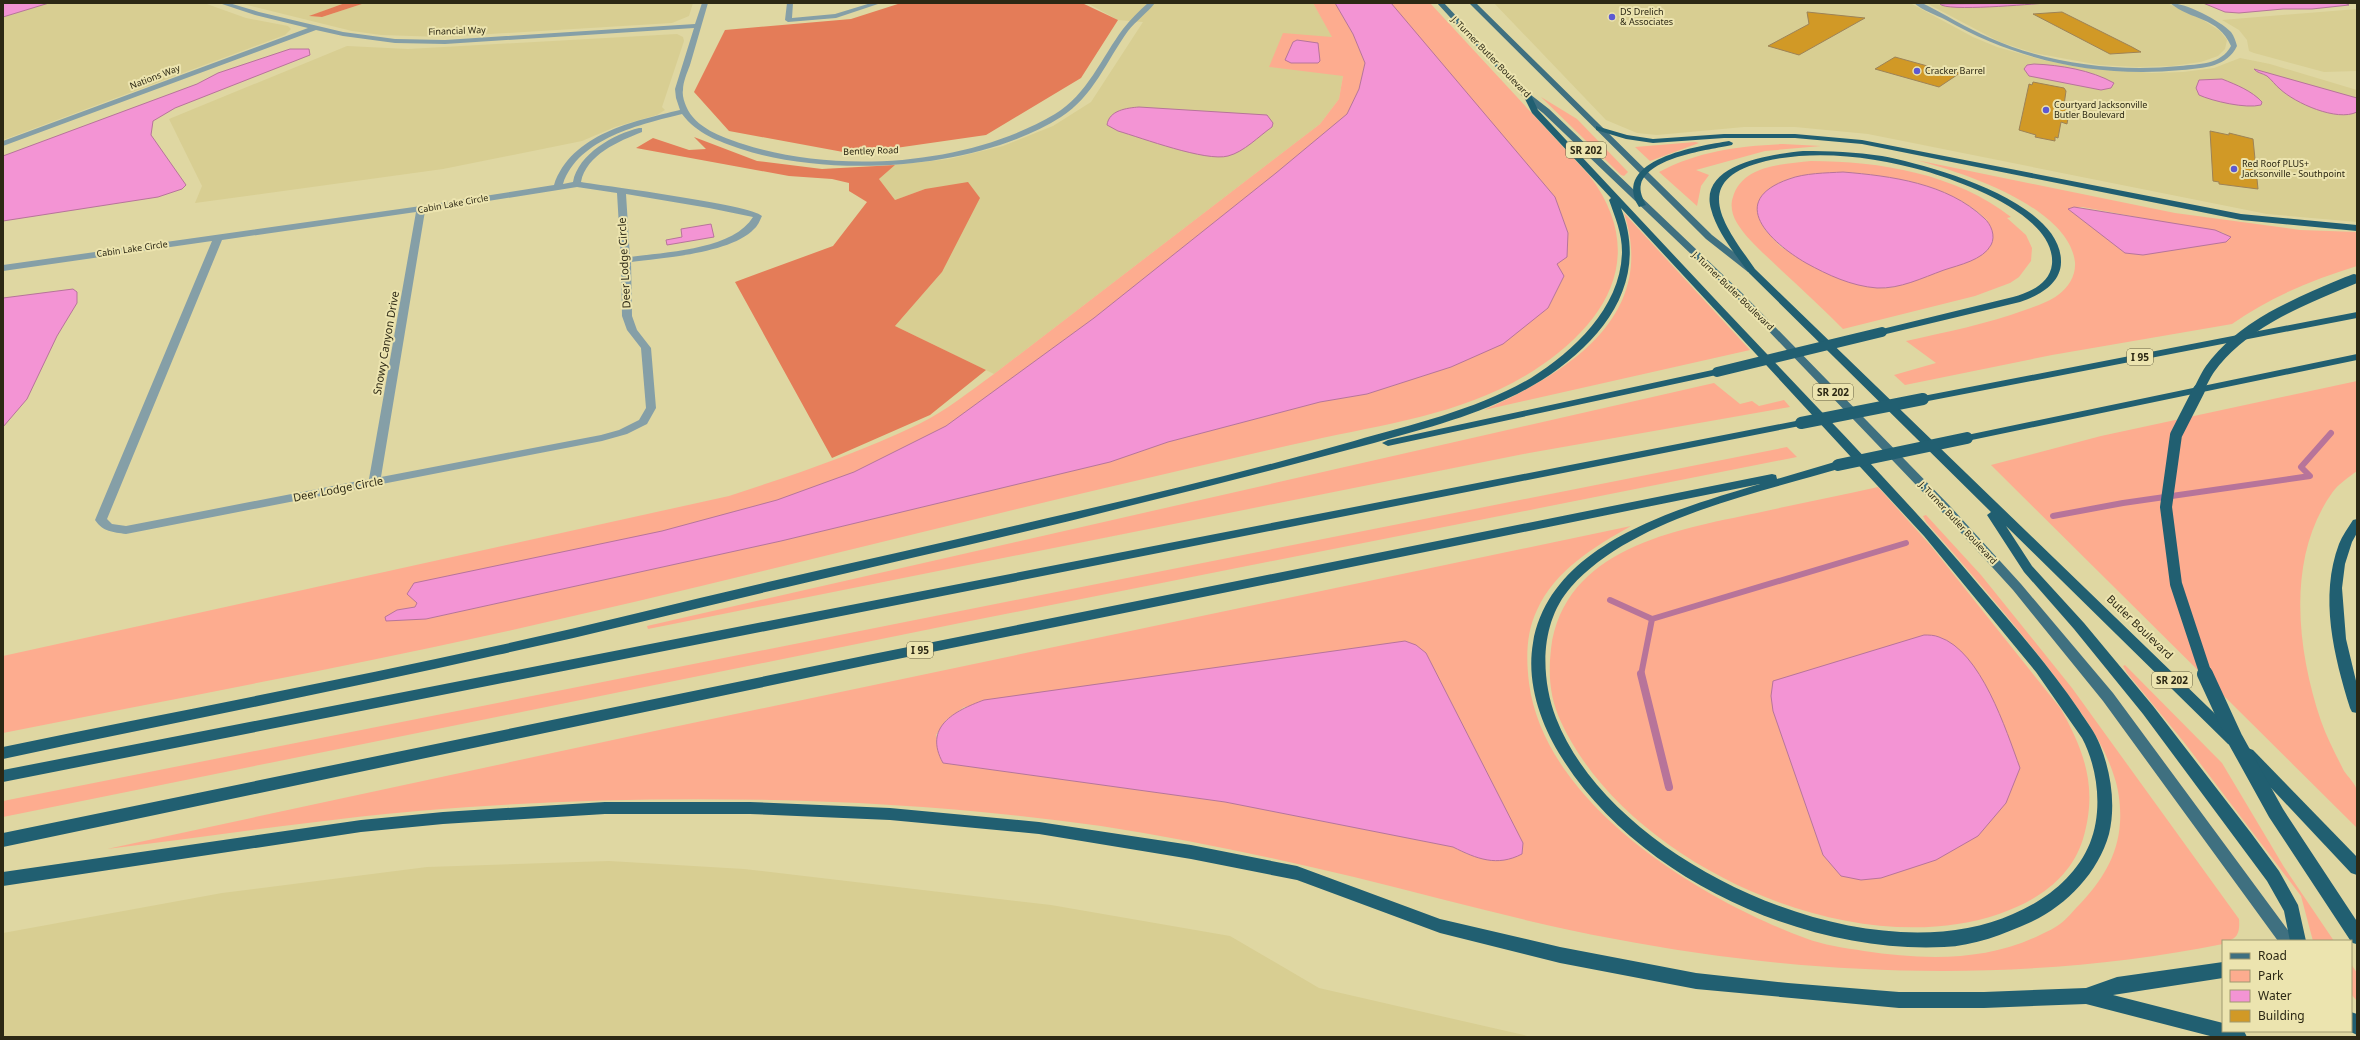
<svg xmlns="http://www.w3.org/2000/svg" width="2360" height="1040" font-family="'Noto Sans',sans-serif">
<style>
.built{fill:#d8ce92}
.green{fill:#fdac8f;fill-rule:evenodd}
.forest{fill:#e47c58}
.water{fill:#f394d4;stroke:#b7749a}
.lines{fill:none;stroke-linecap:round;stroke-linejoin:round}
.stream-far1{stroke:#b7749a;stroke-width:6}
.stream{stroke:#b7749a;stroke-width:8}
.building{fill:#d19926;stroke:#9d8357}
.minor{fill:#859fa7;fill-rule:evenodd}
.major{fill:#3f7080;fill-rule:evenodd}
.highway{fill:#215f71;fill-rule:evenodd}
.highway-bridge-far2{stroke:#215f71;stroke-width:10}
.highway-bridge-far1{stroke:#215f71;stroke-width:12}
.highway-bridge{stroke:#215f71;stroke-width:16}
.poi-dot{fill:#5d59d2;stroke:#ece4af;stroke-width:1.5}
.labels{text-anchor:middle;stroke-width:4;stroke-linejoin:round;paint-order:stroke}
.far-poi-label{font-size:9px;fill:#2c2814;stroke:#ece4af;text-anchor:start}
.far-street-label{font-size:9px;fill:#2c2814;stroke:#ece4af}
.shield{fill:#ece4af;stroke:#666042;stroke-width:1}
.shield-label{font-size:10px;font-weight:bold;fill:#2c2814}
.street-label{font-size:11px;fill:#2c2814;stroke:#ece4af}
</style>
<rect width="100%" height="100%" fill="#dfd7a2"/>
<g class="built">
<path d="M 49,3 L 204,3 L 246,18 L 288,26 L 291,29 L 285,35 L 3,140 L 3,17 Z"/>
<path d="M 239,3 L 345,3 L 310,16 L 322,17 L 365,3 L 693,3 L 689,16 L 672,23 L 442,37 L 381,35 L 352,31 Z"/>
<path d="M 1087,3 L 1313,3 L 1333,37 L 1343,76 L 1339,99 L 1320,124 L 994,374 L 895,326 L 942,272 L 925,189 L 895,200 L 879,179 L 895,165 L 949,159 L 1003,146 L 1053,126 L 1091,102 L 1143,22 L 1118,20 Z"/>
<path d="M 1494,3 L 1910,3 L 1973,37 L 1997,47 L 2043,60 L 2078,67 L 2152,73 L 2183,72 L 2214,68 L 2240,58 L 2270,64 L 2357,90 L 2357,222 L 2267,214 L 1868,134 L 1795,127 L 1744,127 L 1657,135 L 1637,133 L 1606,120 Z"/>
<path d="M 1926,3 L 2167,3 L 2203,20 L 2220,31 L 2227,40 L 2225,49 L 2218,56 L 2201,62 L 2172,66 L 2137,67 L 2099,65 L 2034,53 L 2000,42 Z"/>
<path d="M 2357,9 L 2357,71 L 2324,72 L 2254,53 L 2249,51 L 2247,40 L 2239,30 L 2222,20 Z"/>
<path d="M 677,34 L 683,37 L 684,41 L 662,107 L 665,110 L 657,115 L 615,127 L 582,141 L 443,169 L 195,203 L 202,186 L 169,119 L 347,46 L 408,49 Z"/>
<path d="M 609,861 L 744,869 L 1051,905 L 1230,936 L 1319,988 L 1532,1037 L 3,1037 L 3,933 L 222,893 L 427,867 Z"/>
</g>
<g class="green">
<path d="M 1313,3 L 1335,3 L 1353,34 L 1365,63 L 1359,89 L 1347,114 L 1276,173 L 1094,318 L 946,426 L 854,472 L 777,500 L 662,531 L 417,604 L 415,607 L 397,610 L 426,619 L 781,541 L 1110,462 L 1168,442 L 1320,402 L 1367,394 L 1451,367 L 1548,308 L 1564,276 L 1556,264 L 1568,233 L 1555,197 L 1390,3 L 1430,3 L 1589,175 C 1649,254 1608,323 1533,371 C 1463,415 1388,423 1309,441 C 1241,456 1173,472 1105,488 C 901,536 698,589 494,634 C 331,670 167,700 3,733 L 3,656 L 729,496 C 793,475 857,454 919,424 C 946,411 970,391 994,374 L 1320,124 L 1339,99 L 1343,76 L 1269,67 L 1283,33 L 1332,37 Z"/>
<path d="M 1541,97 L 1577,119 L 1628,172 L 1624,176 L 1621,175 Z"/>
<path d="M 1695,142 L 1699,143 L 1650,161 L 1635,147 Z"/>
<path d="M 1783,144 L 1821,146 L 1765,151 L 1696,170 L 1709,175 L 1701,186 L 1697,206 L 1659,172 C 1698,151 1739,146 1783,144 Z"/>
<path d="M 1916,160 L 2175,213 L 2300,230 L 2357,232 L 2357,266 C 2312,280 2270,297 2232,324 L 2052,355 L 1905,385 L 1894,375 L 1936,363 L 1906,341 C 1946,332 1987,324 2025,310 C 2036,306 2049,302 2058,295 C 2069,287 2076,275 2075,262 C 2068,206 1961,172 1916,160 ZM 2074,207 L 2082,207 L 2225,233 L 2143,255 L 2125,253 L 2068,209 Z"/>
<path d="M 1811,161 C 1880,161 1956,174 2011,217 L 2007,218 L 2026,235 L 2032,248 L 2031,261 L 2019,277 L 2010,283 L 1975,296 L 1843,329 C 1823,309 1802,289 1781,270 C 1766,255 1748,241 1737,223 C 1732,215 1730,205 1733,197 C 1742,165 1784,164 1811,161 ZM 1843,172 C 1893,176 1950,184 1987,220 L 1895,287 L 1878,288 L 1848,282 L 1781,247 L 1765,230 L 1768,189 L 1790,178 Z"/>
<path d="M 1624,213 L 1750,350 L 1484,410 C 1567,373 1658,317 1624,213 Z"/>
<path d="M 2357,381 L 2357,471 C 2349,477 2338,484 2332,493 C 2286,558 2297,650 2321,721 C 2327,738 2336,755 2344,771 C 2348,777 2356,784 2357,791 C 2359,803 2357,816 2357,828 L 1991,465 L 2101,436 Z"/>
<path d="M 1714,383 L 1740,404 L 1752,401 L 1759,406 L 1784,400 L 1790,407 L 1529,453 L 648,629 L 647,626 Z"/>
<path d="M 1787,447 L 1797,457 L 965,622 L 3,817 L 3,801 Z"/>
<path d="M 1878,487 L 1931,546 L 2061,709 C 2085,753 2098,788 2083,839 C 2071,878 2037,901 1999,914 C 1850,965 1626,863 1561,722 C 1550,698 1548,676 1551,649 C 1564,548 1675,530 1757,513 C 1797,504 1838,496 1878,487 ZM 1924,635 L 1940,637 L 1957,649 L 1841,876 L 1823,855 L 1773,711 Z"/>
<path d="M 1926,515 L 1981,575 L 2072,688 L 2239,919 C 2240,932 2238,941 2223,941 L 2223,944 C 2026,984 1812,977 1615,939 C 1527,923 1441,898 1354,877 C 1271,857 1185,839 1101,826 C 897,797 675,793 469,807 C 348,815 227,834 107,849 L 664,729 L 1631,526 C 1594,547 1555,570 1537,610 C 1526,633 1526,658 1529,683 C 1545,805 1700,899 1805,938 C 1823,945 1845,948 1864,951 C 1925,960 1986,962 2042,934 C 2048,931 2055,928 2060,924 C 2067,919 2073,911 2079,905 C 2101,882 2118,856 2120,823 C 2121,808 2119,790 2114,776 C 2103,740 2078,708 2056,678 C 2015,624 1971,573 1926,522 L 1923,516 ZM 1416,645 L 1426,653 L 1523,843 L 1522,854 L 1469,855 L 1453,847 L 1225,802 L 943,763 L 936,735 L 946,720 L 964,707 Z"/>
<path d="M 2125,665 L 2222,763 L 2284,867 L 2334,941 L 2313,941 L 2301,896 L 2183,741 L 2127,673 L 2123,666 Z"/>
<path d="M 2351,964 L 2357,973 L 2357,1001 L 2351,994 Z"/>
</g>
<g class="forest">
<path d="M 345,3 L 365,3 L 322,17 L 309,16 Z"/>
<path d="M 901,3 L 1082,3 L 1118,20 L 1081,78 L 986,135 L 854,154 L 729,131 L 694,92 L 725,30 L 851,19 Z"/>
<path d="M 694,137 L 757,161 L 822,169 L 895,165 L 879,179 L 895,200 L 925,189 L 968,182 L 980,198 L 942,272 L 895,326 L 986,370 L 930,415 L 832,458 L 735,282 L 833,246 L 867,202 L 849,191 L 849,183 L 832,179 L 789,176 L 636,148 L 653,138 L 689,150 L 706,149 Z"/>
</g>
<g class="water">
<path d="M 3,3 L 49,3 L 3,17 Z"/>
<path d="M 1335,3 L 1391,3 L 1555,197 L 1568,233 L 1567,257 L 1557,264 L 1564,276 L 1548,308 L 1503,344 L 1451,367 L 1367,394 L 1320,402 L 1168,442 L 1110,462 L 781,541 L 426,619 L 386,621 L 385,617 L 397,610 L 415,607 L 417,603 L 407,594 L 414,583 L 662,531 L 777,500 L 854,472 L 946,426 L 1094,318 L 1276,173 L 1347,114 L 1359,89 L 1365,63 L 1353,34 Z"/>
<path d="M 2047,3 C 2031,4 1946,12 1940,4 Z"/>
<path d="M 2203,3 L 2345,3 L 2349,5 L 2312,9 L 2283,9 L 2239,13 L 2225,12 Z"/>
<path d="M 1297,40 L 1318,43 L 1320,61 L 1318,63 L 1291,63 L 1285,60 L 1293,42 Z"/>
<path d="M 290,49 L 309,49 L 310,55 L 175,108 L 153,121 L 151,135 L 186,185 L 182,189 L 158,197 L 3,221 L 3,156 L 197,84 L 218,73 Z"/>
<path d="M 2034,64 C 2060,65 2091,70 2114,83 L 2111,88 L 2101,90 L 2029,76 L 2024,69 L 2027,65 Z"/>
<path d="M 2254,69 L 2357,98 L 2357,112 C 2337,122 2295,103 2280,89 C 2275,85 2272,80 2267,76 C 2262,73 2257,73 2254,69 Z"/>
<path d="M 2222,79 C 2237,85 2252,91 2262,102 L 2261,105 C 2246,109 2212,101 2199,95 L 2196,88 L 2199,80 Z"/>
<path d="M 1139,107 L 1267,115 L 1273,123 L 1272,127 C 1259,136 1244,152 1228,156 C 1206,162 1142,138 1118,131 L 1107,125 C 1109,110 1127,108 1139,107 Z"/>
<path d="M 1843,172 C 1891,176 1947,183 1984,218 C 1991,224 1996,236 1991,245 C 1983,260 1959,265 1944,270 C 1922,278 1900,289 1877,288 C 1851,286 1828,275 1806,263 C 1770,242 1726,201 1789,179 C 1805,173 1826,173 1843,172 Z"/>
<path d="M 2074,207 L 2215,230 L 2231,237 L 2226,242 L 2143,255 L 2125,253 L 2068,209 Z"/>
<path d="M 711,224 L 714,237 L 667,245 L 666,240 L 682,237 L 681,229 Z"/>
<path d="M 73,289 L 77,292 L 77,303 L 57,336 L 27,399 L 3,427 L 3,298 Z"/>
<path d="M 1924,635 C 1929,635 1934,635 1939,637 C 1981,651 2006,730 2020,768 L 2006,803 L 1978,836 L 1936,860 L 1881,878 L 1861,880 L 1841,876 L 1823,855 L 1773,711 L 1771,696 L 1773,681 Z"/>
<path d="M 1405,641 L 1416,645 L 1426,653 L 1523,843 L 1522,854 C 1497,867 1477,859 1453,847 L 1225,802 L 943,763 C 923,727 954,711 984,700 Z"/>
</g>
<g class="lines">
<g class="stream-far1">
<path d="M 2053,516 L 2123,503 L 2310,476 L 2301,467 L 2331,433"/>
<path d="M 1610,600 L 1652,619"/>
<path d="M 1641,675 L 1652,619 L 1906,543"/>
</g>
<path class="stream" d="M 1641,674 L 1669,787"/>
</g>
<g class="building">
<path d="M 1807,12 L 1865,18 L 1799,55 L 1768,46 L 1809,24 Z"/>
<path d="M 2062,12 L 2132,47 L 2141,52 L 2110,54 L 2033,14 Z"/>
<path d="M 1895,57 L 1931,67 L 1960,73 L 1939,87 L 1875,69 Z"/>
<path d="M 2033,82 L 2064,88 L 2066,91 L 2064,105 L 2070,106 L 2067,124 L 2061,122 L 2058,138 L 2055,137 L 2055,141 L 2035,137 L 2036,135 L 2019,130 L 2029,84 L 2032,85 Z"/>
<path d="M 2210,131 L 2229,135 L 2229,133 L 2253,139 L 2258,189 L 2219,184 L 2219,182 L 2213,181 Z"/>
</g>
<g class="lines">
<g class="minor">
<path d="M 219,3 L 229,3 L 259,12 L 343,32 L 395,39 L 445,40 L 695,24 L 702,3 L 708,3 C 702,24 696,44 690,65 C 687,73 683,82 683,90 C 682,95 684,101 686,106 C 695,128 722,137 743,144 C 838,175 969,165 1055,114 C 1087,95 1102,57 1123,29 C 1131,19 1139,11 1148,3 L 1155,3 C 1147,13 1136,21 1128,31 C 1107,60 1093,97 1061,117 C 979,169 833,179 741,149 C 718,141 697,134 682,114 C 642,124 578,138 563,184 L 573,182 C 578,154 614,134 639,128 L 642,128 L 642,132 C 619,141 586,155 581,182 C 606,186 752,205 762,216 C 760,220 758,226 754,229 C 732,253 663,258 631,262 L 632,316 L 637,330 L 651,348 L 656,408 L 647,424 L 627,434 L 602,441 L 126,534 C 113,532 103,532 95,520 L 212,241 L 3,271 L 3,265 L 421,206 L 554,185 C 571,134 634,121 680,110 L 676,98 L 675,89 L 694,28 L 445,44 L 395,43 L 343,36 L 316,30 L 3,146 L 3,141 L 308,28 L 255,15 ZM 577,187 L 617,193 L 621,260 L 622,316 L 627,330 L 641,348 L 646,408 L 639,420 L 619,430 L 601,435 L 381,477 L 425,211 ZM 626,194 L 709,208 L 753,217 C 733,250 665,252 630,257 ZM 416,212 L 369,479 L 126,526 L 112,524 L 107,519 L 222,240 Z"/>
<path d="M 787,3 L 793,3 L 792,18 L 835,14 L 871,3 L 881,3 L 836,18 L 788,22 L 785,20 Z"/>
<path d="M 1914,3 L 1922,3 C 1945,14 1966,28 1990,38 C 2049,64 2116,72 2180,66 C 2198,64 2221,65 2231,46 C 2218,16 2191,21 2170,3 C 2186,3 2219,20 2231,32 C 2234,36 2236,42 2237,46 C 2227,67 2204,68 2182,70 C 2099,78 2018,61 1946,20 C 1936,15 1922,10 1914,3 Z"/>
</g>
<g class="major">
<path d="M 1437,3 L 1444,3 L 1531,95 L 1549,109 L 1742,293 L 1949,505 L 2021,584 L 2113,693 L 2296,941 L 2278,941 L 2103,701 L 2013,590 L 1941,511 L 1736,297 L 1543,113 L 1525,99 Z"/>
<path d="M 1469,3 L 1476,3 L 1712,235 L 1754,268 L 1754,272 L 1748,272 L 1706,239 Z"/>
</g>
<g class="highway">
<path d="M 1525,95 L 1531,95 L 1538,110 C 1614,191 1690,273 1766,353 C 1838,429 1911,504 1978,584 C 2013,625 2049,666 2079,710 C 2086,721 2095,732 2100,745 C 2111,772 2116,805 2109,834 C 2098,873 2067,905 2031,922 C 2004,934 1974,946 1944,947 C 1804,954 1637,878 1562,758 C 1541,725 1526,683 1533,643 C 1550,543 1677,509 1760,484 L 868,665 L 3,847 L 3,833 L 868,655 L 1772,474 L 1776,475 L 1777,479 L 1838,461 L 1844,465 L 1842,468 C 1757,493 1631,519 1571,587 C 1540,622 1540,676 1556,718 C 1612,863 1868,979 2013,914 C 2046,900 2076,877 2090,843 C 2103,811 2098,768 2082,738 L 2036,672 L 1924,536 L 1621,208 C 1650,282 1603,341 1542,380 C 1491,412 1431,427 1374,443 C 1292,465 1211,486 1129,506 C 1024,533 919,556 813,581 C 708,605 603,632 497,655 C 333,692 168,724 3,759 L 3,747 C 167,713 332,682 496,646 C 587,626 677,603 768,582 C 861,561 955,540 1048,518 C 1150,495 1253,470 1354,441 C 1414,424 1476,410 1531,378 C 1574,351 1621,307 1622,252 C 1622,233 1615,217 1609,200 L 1611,198 L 1532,113 L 1524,97 Z"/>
<path d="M 1596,126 L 1627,135 L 1653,139 L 1724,134 L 1795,134 L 1862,140 L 2241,214 L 2357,225 L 2357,231 L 2241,220 L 1862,144 L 1795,138 L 1724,138 L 1653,143 L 1626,139 L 1596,130 Z"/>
<path d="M 1729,141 L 1733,143 L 1732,145 C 1708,150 1649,157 1641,184 C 1639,191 1643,199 1646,205 L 1639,207 C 1610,159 1699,146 1729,141 Z"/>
<path d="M 1803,151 C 1830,151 1856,152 1882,156 C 1929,165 2062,201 2061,262 C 2061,284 2038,296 2020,302 L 1882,335 L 1877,332 L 1878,330 L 2013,297 C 2030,292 2050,284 2052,264 C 2056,215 1962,182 1925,171 C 1875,157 1818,149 1766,161 C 1687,180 1725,226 1755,269 L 2238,736 L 2240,740 L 2238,744 L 2233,746 L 2228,744 L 2006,526 L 2032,566 L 2084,623 L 2153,706 L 2251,833 L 2279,871 L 2298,905 L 2306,941 L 2290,941 L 2284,911 L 2267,881 L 2143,714 L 2074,629 L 2024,572 L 1987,515 L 1991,512 L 1749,273 C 1735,254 1717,232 1711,209 C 1698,163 1774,154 1803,151 Z"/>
<path d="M 2357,312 L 2357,318 L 1923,402 L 1918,399 L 1923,396 Z"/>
<path d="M 2357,354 L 2357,360 L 1967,441 L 1961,438 L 1967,435 Z"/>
<path d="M 1717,369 L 1721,370 L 1722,372 L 1721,374 L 1388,446 L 1382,443 L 1388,440 Z"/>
<path d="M 1801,420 L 1806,423 L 1805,425 L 3,782 L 3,770 Z"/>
<path d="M 2357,519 L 2357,533 L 2352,542 L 2345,564 L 2342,588 L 2346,639 L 2357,685 L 2357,713 L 2352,712 L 2350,708 C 2334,656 2319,597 2339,544 C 2342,536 2348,528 2353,520 Z"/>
<path d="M 2248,748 L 2253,750 L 2357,857 L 2357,875 L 2351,873 L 2243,758 L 2241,754 L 2243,750 Z"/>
<path d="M 605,802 L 750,802 L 890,808 L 1039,822 L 1191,845 L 1297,866 L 1440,919 L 1560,947 L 1696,973 L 1788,983 L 1899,992 L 1984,992 L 2086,988 L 2117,977 L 2223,962 L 2223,978 L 2113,995 L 2223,1023 L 2223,1031 L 2244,1031 L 2247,1037 L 2214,1037 L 2086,1004 L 1984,1008 L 1899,1008 L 1696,989 L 1560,963 L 1440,933 L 1297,880 L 1191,859 L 1039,834 L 890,820 L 750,814 L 605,814 L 443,824 L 361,832 L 3,886 L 3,872 L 361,820 L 443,812 Z"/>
<path d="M 2351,1012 L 2357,1014 L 2357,1035 L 2349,1031 L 2351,1031 Z"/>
</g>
<g class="highway-bridge-far2">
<path d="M 1717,372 L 1882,332"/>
<path d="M 2198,391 C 2202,384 2205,376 2210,369 C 2243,323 2303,300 2354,279"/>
</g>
<g class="highway-bridge-far1">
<path d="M 2199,390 L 2176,435 L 2166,507 L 2176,584 L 2206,675"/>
<path d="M 1801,423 L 1923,399"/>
<path d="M 1838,465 L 1967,438"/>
</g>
<path class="highway-bridge" d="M 2205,674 L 2235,739 L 2276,813 L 2357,936"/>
</g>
<g class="poi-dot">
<circle cx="1612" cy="17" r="4"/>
<circle cx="1917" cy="71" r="4"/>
<circle cx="2046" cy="110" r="4"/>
<circle cx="2234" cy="169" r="4"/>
</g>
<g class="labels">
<g class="far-poi-label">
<text x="1620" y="15">DS Drelich<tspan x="1620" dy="10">&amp; Associates</tspan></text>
<text x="1925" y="74">Cracker Barrel</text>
<text x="2054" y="108">Courtyard Jacksonville<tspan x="2054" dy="10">Butler Boulevard</tspan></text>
<text x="2242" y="167">Red Roof PLUS+<tspan x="2242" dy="10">Jacksonville - Southpoint</tspan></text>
</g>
<g class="far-street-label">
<text transform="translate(457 31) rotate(-2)" y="3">Financial Way</text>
<text transform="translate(1491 57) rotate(46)" y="3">J. Turner Butler Boulevard</text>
<text transform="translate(155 77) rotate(-21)" y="3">Nations Way</text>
<text transform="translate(871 151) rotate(-2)" y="3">Bentley Road</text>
<text transform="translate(453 204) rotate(-10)" y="3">Cabin Lake Circle</text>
<text transform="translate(132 249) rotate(-8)" y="3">Cabin Lake Circle</text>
<text transform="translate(1733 291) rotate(44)" y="3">J. Turner Butler Boulevard</text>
<text transform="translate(1958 523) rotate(47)" y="3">J. Turner Butler Boulevard</text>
</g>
<g class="shield">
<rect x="1566" y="142" width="40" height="16" rx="3"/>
<rect x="2127" y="349" width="26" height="16" rx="3"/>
<rect x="1813" y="384" width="40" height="16" rx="3"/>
<rect x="907" y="642" width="26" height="16" rx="3"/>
<rect x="2152" y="672" width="40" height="16" rx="3"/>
</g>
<g class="shield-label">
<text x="1586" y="154">SR 202</text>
<text x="2140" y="361">I 95</text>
<text x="1833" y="396">SR 202</text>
<text x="920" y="654">I 95</text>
<text x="2172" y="684">SR 202</text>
</g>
<g class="street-label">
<text transform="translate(624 263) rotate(-93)" y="4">Deer Lodge Circle</text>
<text transform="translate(386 343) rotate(-80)" y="4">Snowy Canyon Drive</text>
<text transform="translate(338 489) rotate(-11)" y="4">Deer Lodge Circle</text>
<text transform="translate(2140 627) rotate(44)" y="4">Butler Boulevard</text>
</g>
</g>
<rect width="2360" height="1040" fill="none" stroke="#2c2814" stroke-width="8"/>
<rect x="2222" y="940" width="130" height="92" fill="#ece4af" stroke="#9f9971"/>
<rect x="2230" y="953" width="20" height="6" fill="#3f7080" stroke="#9f9971"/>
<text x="2258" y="960" font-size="12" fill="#2c2814">Road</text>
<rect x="2230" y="970" width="20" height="12" fill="#fdac8f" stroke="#9f9971"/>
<text x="2258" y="980" font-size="12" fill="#2c2814">Park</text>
<rect x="2230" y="990" width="20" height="12" fill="#f394d4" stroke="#9f9971"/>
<text x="2258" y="1000" font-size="12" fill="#2c2814">Water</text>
<rect x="2230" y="1010" width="20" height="12" fill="#d19926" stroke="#9f9971"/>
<text x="2258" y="1020" font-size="12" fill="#2c2814">Building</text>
</svg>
